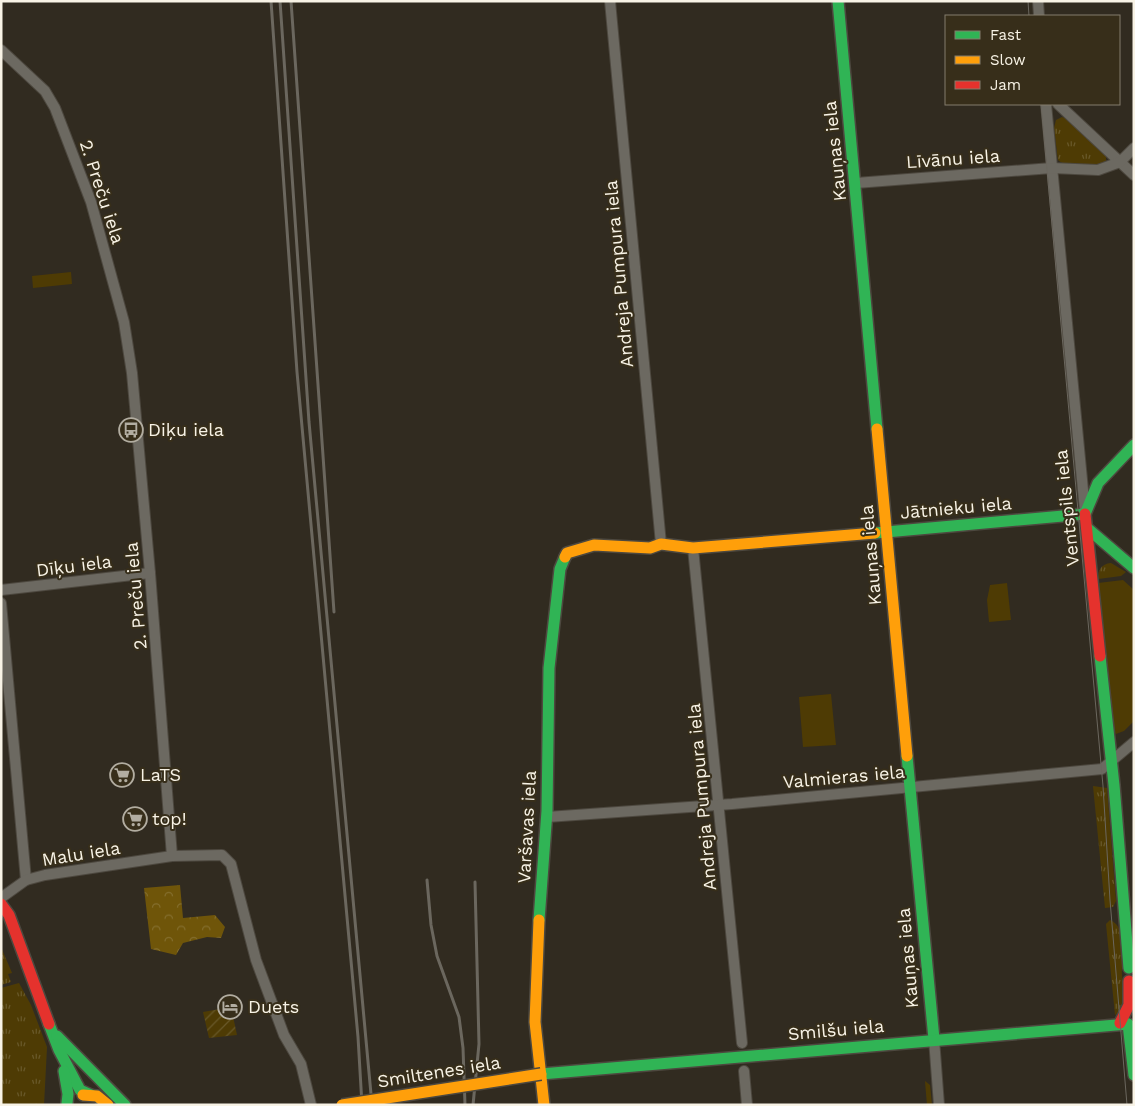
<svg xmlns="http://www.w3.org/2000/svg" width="1135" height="1106" font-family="'Work Sans',sans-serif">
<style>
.grass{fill:url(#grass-tufts)}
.forest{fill:url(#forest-crowns)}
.park{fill:#4e3b04}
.garden{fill:url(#garden-furrows)}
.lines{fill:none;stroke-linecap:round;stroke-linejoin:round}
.street-casing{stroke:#4d483f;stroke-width:12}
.fast-casing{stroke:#4d483f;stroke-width:14}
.slow-casing{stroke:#4d483f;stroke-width:14}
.jam-casing{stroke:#4d483f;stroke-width:14}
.street{stroke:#6c6961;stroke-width:10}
.fast{stroke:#30b455;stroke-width:11}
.slow{stroke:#ff9f0a;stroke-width:11}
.jam{stroke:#e5322d;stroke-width:11}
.tram{stroke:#6b675e;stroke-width:1}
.rail{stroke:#6b675e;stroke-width:3}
.slow-bridge-casing{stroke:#4d483f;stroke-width:14;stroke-linecap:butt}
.slow-bridge{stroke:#ff9f0a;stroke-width:11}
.labels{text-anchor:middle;stroke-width:4;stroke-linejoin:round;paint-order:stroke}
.street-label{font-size:18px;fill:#f8f3e6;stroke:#372e1a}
.poi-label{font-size:18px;fill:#f8f3e6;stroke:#372e1a;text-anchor:start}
</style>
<defs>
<pattern id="grass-tufts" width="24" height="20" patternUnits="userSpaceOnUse" patternTransform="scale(1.25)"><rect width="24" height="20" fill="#4e3b04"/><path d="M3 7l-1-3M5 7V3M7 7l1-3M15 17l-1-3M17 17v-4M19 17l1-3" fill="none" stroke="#685829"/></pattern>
<pattern id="forest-crowns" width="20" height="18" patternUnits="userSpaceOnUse" patternTransform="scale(1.25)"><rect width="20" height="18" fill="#6f5509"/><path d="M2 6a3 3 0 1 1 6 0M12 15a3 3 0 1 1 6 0" fill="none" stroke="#846e2d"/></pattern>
<pattern id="garden-furrows" width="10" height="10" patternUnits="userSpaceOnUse" patternTransform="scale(1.25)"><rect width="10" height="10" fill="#4e3b04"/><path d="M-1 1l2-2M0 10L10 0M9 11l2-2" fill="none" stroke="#685829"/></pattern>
</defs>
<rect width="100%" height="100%" fill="#312b20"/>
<g class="grass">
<path d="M 1062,117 L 1067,119 L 1106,155 L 1106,161 C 1096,168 1066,168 1058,160 L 1054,128 L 1056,120 Z"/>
<path d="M 1111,563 L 1126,572 L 1121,576 L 1098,579 C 1098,570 1101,564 1111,563 Z"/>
<path d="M 1093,786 L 1107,788 L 1116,901 L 1113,907 L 1105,908 Z"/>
<path d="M 1110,920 C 1129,928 1121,960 1122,976 C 1122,981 1125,986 1125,992 C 1125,998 1122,1005 1120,1011 L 1115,1015 L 1106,924 Z"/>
<path d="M 1,947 L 12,973 L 8,974 L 11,982 L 1,985 Z"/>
<path d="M 19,983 L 31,1005 L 47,1047 L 44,1105 L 1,1105 L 1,988 Z"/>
<path d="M 925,1081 L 930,1085 L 932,1105 L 927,1105 Z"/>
</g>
<path class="forest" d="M 180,885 L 183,918 L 215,915 L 225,927 L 221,938 L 207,937 L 183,943 L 176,955 L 151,949 L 144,888 Z"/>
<g class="park">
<path d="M 71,272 L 72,284 L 33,288 L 32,276 Z"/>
<path d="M 1123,580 L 1134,590 L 1134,721 L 1124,731 L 1116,734 L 1112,729 L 1098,583 Z"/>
<path d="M 1007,583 L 1011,620 L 989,622 L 987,600 L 990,585 Z"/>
<path d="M 831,694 L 836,745 L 803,747 L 799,697 Z"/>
</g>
<path class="garden" d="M 231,1007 L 237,1035 L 209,1038 L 203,1012 Z"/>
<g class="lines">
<g class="street-casing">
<g id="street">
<path d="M 610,1 L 661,544"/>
<path d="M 1038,1 L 1039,16"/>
<path d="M 1,50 L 45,91 L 55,108 L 91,202 L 124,322 L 132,373 L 150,573 L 172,856"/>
<path d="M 1046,104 L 1085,511"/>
<path d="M 1058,104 L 1134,175"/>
<path d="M 856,183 L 1052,168 L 1098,170 L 1120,162 L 1134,148"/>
<path d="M 693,548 L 742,1043"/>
<path d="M 1,590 L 150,573"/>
<path d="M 1,603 L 26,880"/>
<path d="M 547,817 L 732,804 L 1102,769 L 1134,742"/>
<path d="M 1,898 L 26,880 L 45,875 L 172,856 L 222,855 L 231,864 L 256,960 L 284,1035 L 301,1064 L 311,1105"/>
<path d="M 934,1039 L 939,1105"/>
<path d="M 744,1071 L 747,1105"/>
</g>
</g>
<g class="fast-casing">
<g id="fast">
<path d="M 838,1 L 877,429"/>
<path d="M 1087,528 L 1134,568"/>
<path d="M 875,533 L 1085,514 L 1098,483 L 1134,445"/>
<path d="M 1100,656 L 1114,785 L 1129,968"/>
<path d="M 907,756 L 934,1039"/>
<path d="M 539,920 L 547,811 L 549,668 L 560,569 L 565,557"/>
<path d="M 49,1024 L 59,1050 L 80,1090 L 91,1095"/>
<path d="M 1128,1024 L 1134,1075"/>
<path d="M 57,1036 L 125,1105"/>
<path d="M 64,1071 L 68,1094 L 67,1103"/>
<path d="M 541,1074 L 1128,1024"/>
</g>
</g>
<g class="slow-casing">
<g id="slow">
<path d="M 877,429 L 907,756"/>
<path d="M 565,557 L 567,553 L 594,545 L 650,548 L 661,544 L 693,548 L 875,533"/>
<path d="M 539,920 L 535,1022 L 544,1105"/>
<path d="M 83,1095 L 97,1096 L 108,1105"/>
</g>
</g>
<g class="jam-casing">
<g id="jam">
<path d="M 1085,514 L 1100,656"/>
<path d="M 1,904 L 9,915 L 49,1024"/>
<path d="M 1120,1023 L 1129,1005 L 1129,981"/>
</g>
</g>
<use href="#street" class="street"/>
<use href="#fast" class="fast"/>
<use href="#slow" class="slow"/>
<use href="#jam" class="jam"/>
<g class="tram">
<path d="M 1028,1 L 1029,16"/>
<path d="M 1041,104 L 1103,786 L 1110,900 L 1127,1105"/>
</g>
<g class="rail">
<path d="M 271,1 L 297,372 L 358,1037 L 362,1105"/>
<path d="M 280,1 L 309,422 L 372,1105"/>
<path d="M 291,1 L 334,612"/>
<path d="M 427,880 L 431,925 L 437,956 L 459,1017 L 463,1048 L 465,1105"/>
<path d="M 473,1105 L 479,1044 L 475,882"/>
</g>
<g class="slow-bridge-casing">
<path id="slow-bridge" d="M 342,1105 L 541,1074"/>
</g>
<use href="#slow-bridge" class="slow-bridge"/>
</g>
<defs>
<g id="bus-ring" transform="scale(1.25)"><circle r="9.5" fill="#372e1a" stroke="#b2ada1" stroke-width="1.5"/><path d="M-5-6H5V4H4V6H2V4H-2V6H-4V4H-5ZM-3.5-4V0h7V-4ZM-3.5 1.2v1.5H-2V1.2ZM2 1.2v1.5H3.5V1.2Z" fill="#b2ada1"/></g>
<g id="supermarket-ring" transform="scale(1.25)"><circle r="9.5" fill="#372e1a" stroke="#b2ada1" stroke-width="1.5"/><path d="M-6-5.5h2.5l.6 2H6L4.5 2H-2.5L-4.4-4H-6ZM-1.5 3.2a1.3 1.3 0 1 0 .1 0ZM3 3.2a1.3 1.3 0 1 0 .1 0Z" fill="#b2ada1"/></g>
<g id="hotel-ring" transform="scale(1.25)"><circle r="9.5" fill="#372e1a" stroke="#b2ada1" stroke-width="1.5"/><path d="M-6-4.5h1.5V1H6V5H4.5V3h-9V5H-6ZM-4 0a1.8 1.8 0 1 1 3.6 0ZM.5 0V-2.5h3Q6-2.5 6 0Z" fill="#b2ada1"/></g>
</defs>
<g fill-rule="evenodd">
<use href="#bus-ring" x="131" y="430"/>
<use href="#supermarket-ring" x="122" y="775"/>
<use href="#supermarket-ring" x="135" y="819"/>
<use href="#hotel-ring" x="230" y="1007"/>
</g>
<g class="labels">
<g class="street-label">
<text transform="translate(835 151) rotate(-96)" y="6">Kauņas iela</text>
<text transform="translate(953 159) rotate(-4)" y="6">Līvānu iela</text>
<text transform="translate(102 192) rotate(72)" y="6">2. Preču iela</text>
<text transform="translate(619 274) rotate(-95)" y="6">Andreja Pumpura iela</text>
<text transform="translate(956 508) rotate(-5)" y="6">Jātnieku iela</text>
<text transform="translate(1067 508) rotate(-96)" y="6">Ventspils iela</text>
<text transform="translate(871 555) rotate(-95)" y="6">Kauņas iela</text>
<text transform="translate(74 566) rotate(-7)" y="6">Dīķu iela</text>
<text transform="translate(136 596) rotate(-95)" y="6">2. Preču iela</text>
<text transform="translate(844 777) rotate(-5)" y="6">Valmieras iela</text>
<text transform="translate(702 797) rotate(-95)" y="6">Andreja Pumpura iela</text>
<text transform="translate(527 827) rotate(-87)" y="6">Varšavas iela</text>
<text transform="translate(81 854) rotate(-9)" y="6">Malu iela</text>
<text transform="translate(908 958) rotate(-95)" y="6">Kauņas iela</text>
<text transform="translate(836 1030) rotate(-5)" y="6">Smilšu iela</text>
<text transform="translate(439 1072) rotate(-9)" y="6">Smiltenes iela</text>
</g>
<g class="poi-label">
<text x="148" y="436">Diķu iela</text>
<text x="140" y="781">LaTS</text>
<text x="152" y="825">top!</text>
<text x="248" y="1013">Duets</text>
</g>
</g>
<rect width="1135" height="1106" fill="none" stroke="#f8f3e6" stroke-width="5"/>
<rect x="945" y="15" width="175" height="90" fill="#372e1a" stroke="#847d6c"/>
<rect x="955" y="31" width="25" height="8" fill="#30b455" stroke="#847d6c"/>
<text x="990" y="40" font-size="15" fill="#f8f3e6">Fast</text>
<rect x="955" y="56" width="25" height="8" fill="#ff9f0a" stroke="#847d6c"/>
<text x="990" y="65" font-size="15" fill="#f8f3e6">Slow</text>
<rect x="955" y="81" width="25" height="8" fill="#e5322d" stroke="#847d6c"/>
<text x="990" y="90" font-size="15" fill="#f8f3e6">Jam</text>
</svg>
